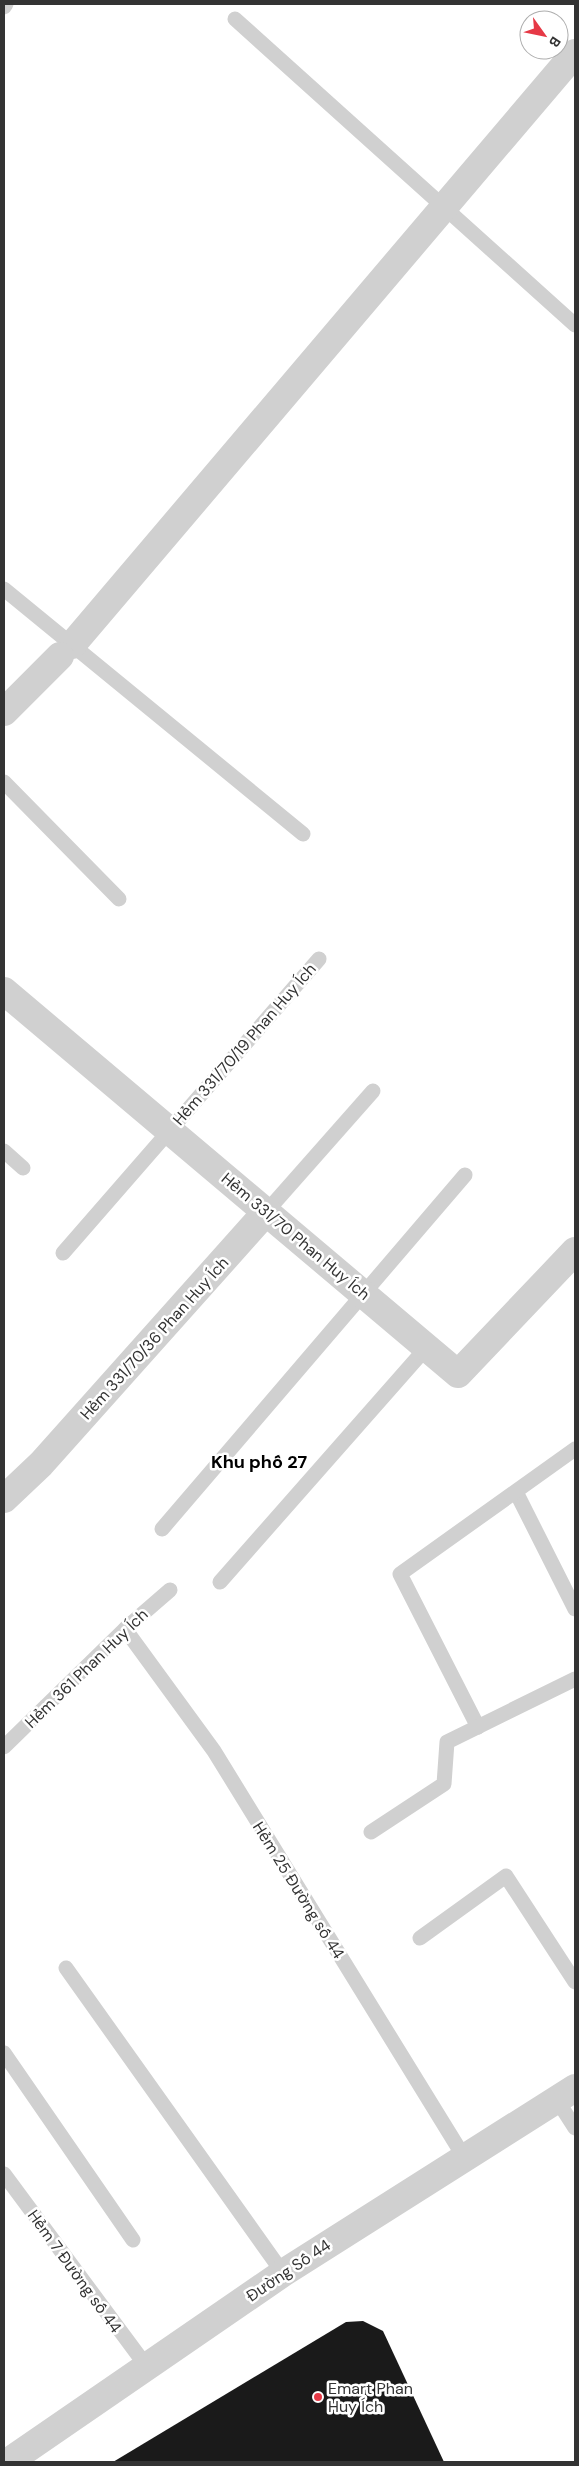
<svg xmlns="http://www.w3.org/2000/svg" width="579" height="2466" font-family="'DM Sans',sans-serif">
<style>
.building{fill:#1a1a1a}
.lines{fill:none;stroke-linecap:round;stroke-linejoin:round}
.lane{stroke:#d0d0d0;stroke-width:15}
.street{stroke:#d0d0d0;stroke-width:28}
.poi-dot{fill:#e63946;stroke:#fff;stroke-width:2}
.labels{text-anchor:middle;stroke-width:5;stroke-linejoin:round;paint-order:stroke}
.street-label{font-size:16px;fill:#333;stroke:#fff}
.poi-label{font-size:16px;fill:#333;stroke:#fff;text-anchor:start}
.neighbourhood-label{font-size:18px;font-weight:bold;fill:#000;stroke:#fff}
</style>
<rect width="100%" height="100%" fill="#fff"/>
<path class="building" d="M 363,2321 L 383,2331 L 444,2462 L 113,2462 L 346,2322 Z"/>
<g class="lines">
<g class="lane">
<path d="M 4,7 L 6,4"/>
<path d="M 235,19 L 575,325"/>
<path d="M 4,589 L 303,834"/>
<path d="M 4,782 L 119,899"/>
<path d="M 4,1151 L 23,1168"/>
<path d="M 267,1211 L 373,1091"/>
<path d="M 63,1253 L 319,959"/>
<path d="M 516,1492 L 575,1609"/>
<path d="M 162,1529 L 465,1175"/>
<path d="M 220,1582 L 427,1347"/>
<path d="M 125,1629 L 214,1751 L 464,2157"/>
<path d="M 478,1727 L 400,1574 L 575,1449"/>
<path d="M 4,1747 L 125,1629 L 170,1590"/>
<path d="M 371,1832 L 444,1784 L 447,1742 L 575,1679"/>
<path d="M 420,1938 L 506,1876 L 575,1982"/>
<path d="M 66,1968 L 283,2273"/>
<path d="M 4,2053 L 133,2240"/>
<path d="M 557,2100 L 575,2128"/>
<path d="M 4,2174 L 147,2367"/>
</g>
<g class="street">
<path d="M 72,645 L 575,53"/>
<path d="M 4,712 L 60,656"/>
<path d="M 4,991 L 458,1374 L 575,1251"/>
<path d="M 4,1499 L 41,1464 L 267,1211"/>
<path d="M 8,2462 L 283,2273 L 575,2088"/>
</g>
</g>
<circle class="poi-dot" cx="318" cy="2397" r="5"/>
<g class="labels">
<g class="street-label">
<text transform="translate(244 1044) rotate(-49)" y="6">Hẻm 331/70/19 Phan Huy Ích</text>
<text transform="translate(296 1236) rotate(40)" y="6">Hẻm 331/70 Phan Huy Ích</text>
<text transform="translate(154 1338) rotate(-48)" y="6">Hẻm 331/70/36 Phan Huy Ích</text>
<text transform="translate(86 1668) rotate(-44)" y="6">Hẻm 361 Phan Huy Ích</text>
<text transform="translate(299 1890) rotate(58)" y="6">Hẻm 25 Đường số 44</text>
<text transform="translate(288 2270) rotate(-34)" y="6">Đường Số 44</text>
<text transform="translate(75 2271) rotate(54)" y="6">Hẻm 7 Đường số 44</text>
</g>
<g class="poi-label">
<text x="328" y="2394">Emart Phan<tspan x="328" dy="18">Huy Ích</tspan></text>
</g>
<g class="neighbourhood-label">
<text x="259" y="1468">Khu phố 27</text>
</g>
</g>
<rect width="579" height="2466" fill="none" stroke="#333333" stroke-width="10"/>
<g transform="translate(544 35) rotate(123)"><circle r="24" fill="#ffffff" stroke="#adadad"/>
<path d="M0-4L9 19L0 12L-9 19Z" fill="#e63946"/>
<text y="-8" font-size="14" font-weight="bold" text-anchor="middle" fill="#333333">B</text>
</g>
</svg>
